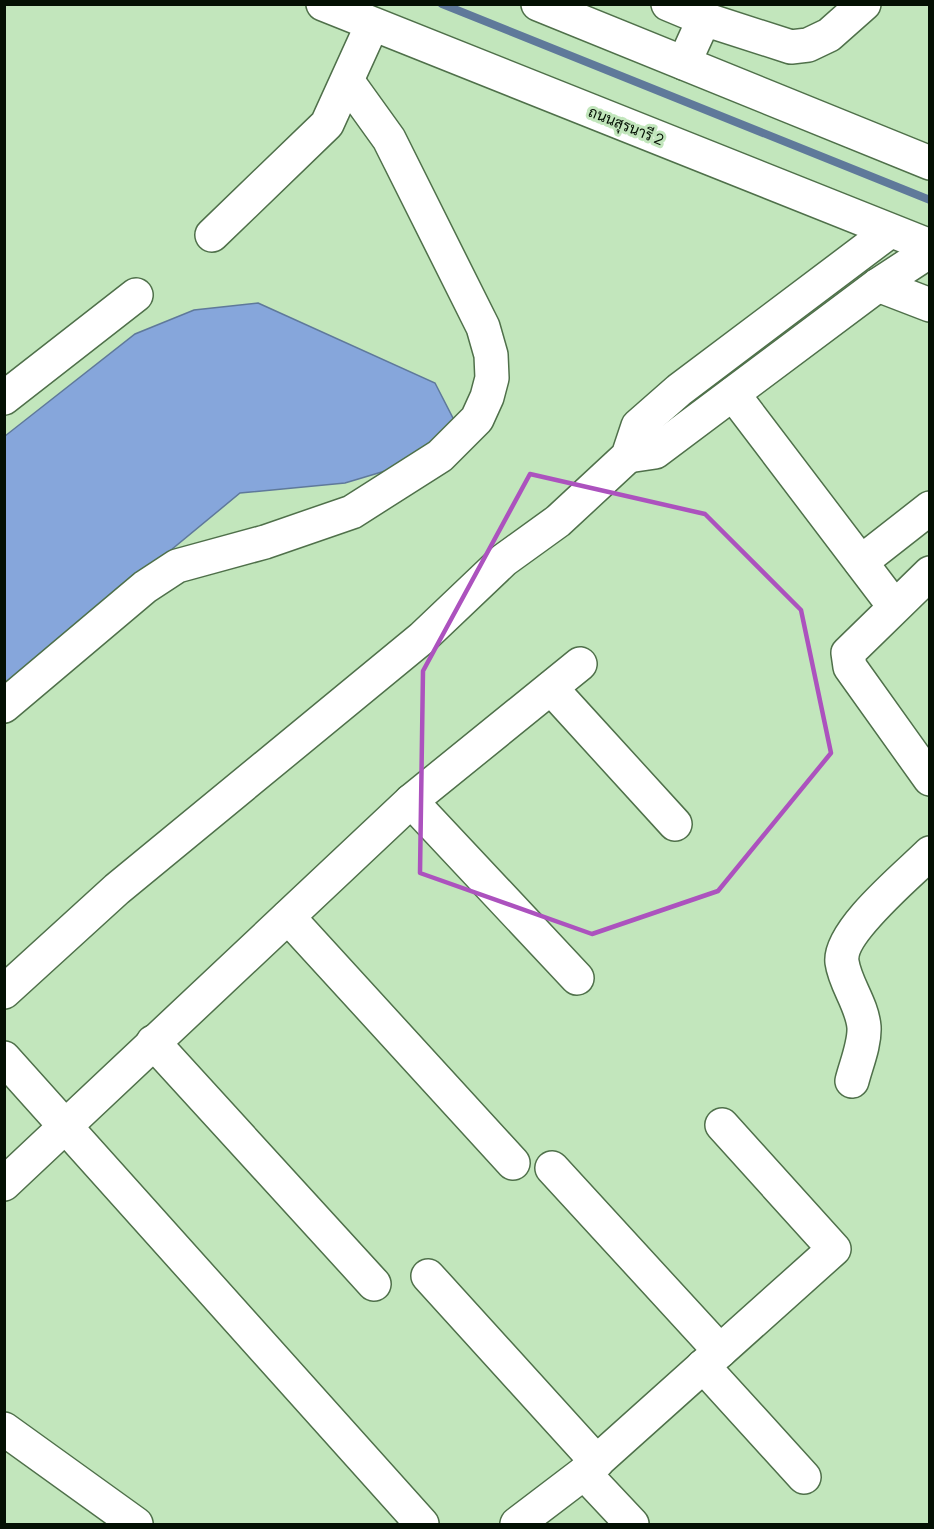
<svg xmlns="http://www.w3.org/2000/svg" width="934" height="1529" font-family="Manrope,Sarabun,sans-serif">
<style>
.water{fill:#86a6db;stroke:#5f799a;stroke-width:1.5}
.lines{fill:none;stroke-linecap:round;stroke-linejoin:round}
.stream{stroke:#5f799a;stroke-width:8}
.minor-casing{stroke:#4f704a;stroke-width:36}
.major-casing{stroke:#4f704a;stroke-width:36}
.minor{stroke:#fff;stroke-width:33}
.major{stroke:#fff;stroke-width:33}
.marked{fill:none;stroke:#ac52be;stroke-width:4.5;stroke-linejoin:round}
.labels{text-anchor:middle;stroke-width:6;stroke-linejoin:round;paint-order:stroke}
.street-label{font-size:15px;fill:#041003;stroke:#c2e6bc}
</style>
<rect width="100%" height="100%" fill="#c2e6bc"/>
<path class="water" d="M 258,303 L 435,383 L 456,424 L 425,459 L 345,483 L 240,493 L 5,687 L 5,436 L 135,334 L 194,310 Z"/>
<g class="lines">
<path class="stream" d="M 442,4 L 930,200"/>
<g class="minor-casing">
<g id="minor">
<path d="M 668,4 L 704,19"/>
<path d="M 684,63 L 704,19 L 791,47 L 808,45 L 829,35 L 864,4"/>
<path d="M 212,235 L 327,124 L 372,25"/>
<path d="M 878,285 L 930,305"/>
<path d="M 733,394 L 894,606"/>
<path d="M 4,398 L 136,295"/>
<path d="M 628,456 L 655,452 L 878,285 L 930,251"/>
<path d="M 861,562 L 930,508"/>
<path d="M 930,573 L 848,653 L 850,667 L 930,779"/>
<path d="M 551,688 L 675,824"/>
<path d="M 4,706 L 145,587 L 177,566 L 265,542 L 352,512 L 440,456 L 477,419 L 487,397 L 492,378 L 491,355 L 483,327 L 389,139 L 348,82"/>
<path d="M 411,801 L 577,978"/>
<path d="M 288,917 L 513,1163"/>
<path d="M 4,992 L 117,889 L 422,638 L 504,560 L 558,521 L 628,456 L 638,426 L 679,390 L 890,231"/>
<path d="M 153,1042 L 374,1284"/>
<path d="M 4,1058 L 422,1524"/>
<path d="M 852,1081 C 856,1065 865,1044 864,1027 C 862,1004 845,984 842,962 C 838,932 909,874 930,853"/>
<path d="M 552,1168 L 720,1351"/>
<path d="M 4,1184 L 411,801 L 580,664"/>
<path d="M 428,1276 L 597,1462"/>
<path d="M 703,1366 L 804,1477"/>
<path d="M 4,1429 L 136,1524"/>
<path d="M 584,1473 L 632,1524"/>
<path d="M 517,1524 L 584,1473 L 834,1249 L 722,1125"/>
</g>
</g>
<g class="major-casing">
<g id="major">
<path d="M 323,4 L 930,246"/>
<path d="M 538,4 L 930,163"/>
</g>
</g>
<use href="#minor" class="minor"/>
<use href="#major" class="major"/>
</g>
<path class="marked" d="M 530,474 L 705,514 L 801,610 L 831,753 L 718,891 L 592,934 L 420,873 L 423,671 Z"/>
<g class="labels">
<g class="street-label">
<text transform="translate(626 126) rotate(22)" y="5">ถนนสุรนารี 2</text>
</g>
</g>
<rect width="934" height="1529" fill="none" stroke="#041003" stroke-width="12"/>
</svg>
